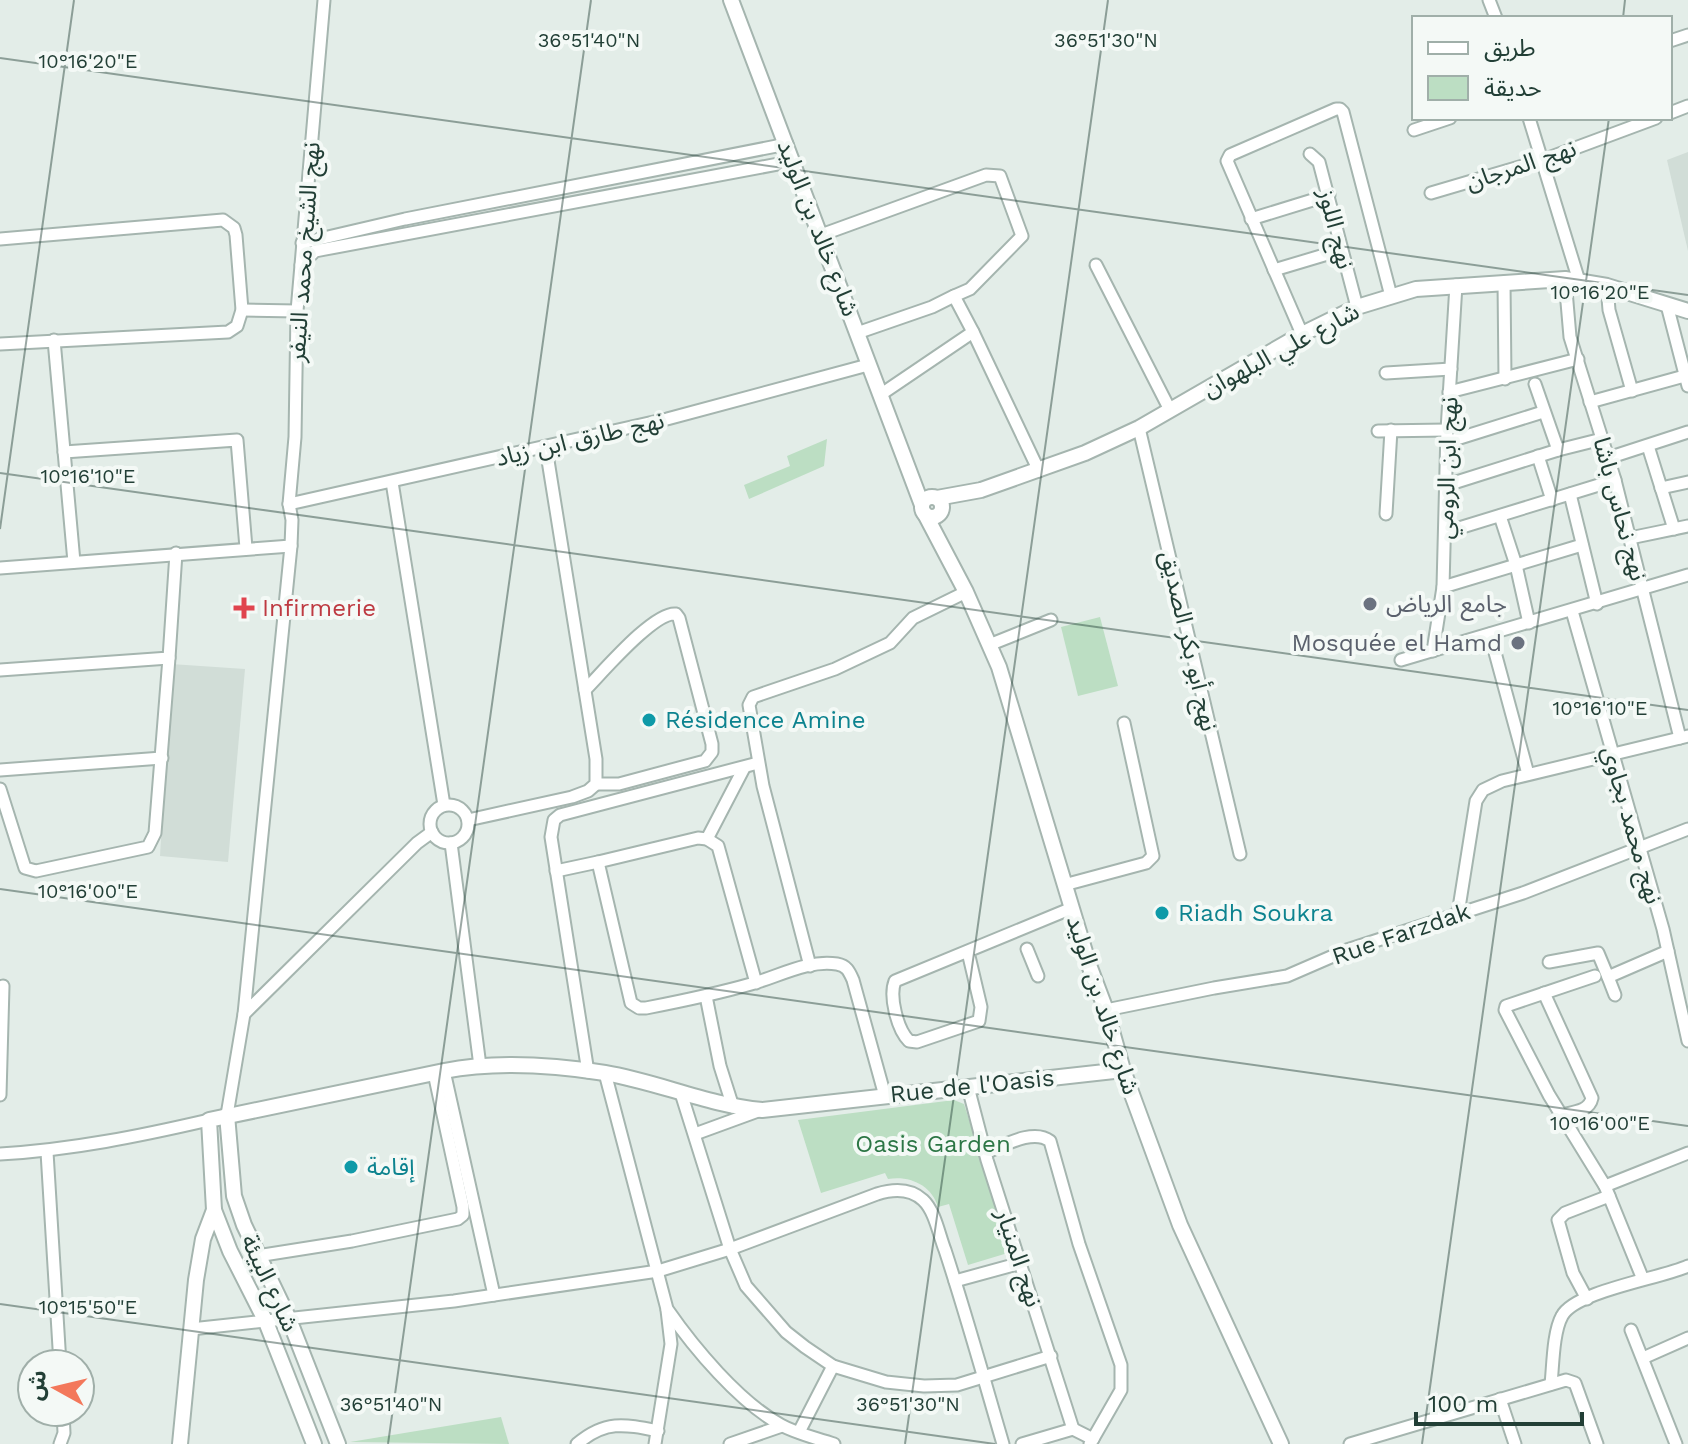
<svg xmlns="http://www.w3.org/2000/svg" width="1688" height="1444" font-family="'Work Sans','Noto Sans Arabic',sans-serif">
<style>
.built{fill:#d1ddd7}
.green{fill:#bcdec3}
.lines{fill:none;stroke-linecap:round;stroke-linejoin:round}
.minor-casing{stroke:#a5b5af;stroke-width:15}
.tertiary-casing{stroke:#a5b5af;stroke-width:18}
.minor{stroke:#fff;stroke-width:11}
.tertiary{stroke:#fff;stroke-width:14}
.ticks{fill:none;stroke:#223f36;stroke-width:2;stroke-opacity:0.45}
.worship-dot{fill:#6b7280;stroke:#f4f9f6;stroke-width:3}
.health-dot{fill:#e0444e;stroke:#f4f9f6;stroke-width:3}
.culture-dot{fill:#0f9aa8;stroke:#f4f9f6;stroke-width:3}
.labels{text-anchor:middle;stroke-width:8;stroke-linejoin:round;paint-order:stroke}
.street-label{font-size:24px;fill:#223f36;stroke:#f4f9f6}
.worship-label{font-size:24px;fill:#5b616d;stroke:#f4f9f6;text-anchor:start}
.health-label{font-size:24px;fill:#be3a42;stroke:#f4f9f6;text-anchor:start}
.culture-label{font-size:24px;fill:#0d838f;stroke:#f4f9f6;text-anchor:start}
.park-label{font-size:24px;fill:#2c7645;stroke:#f4f9f6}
.ticks-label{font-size:20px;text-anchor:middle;fill:#223f36;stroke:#f4f9f6;stroke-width:8;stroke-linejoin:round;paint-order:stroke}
</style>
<rect width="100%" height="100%" fill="#e3ede8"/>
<g class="built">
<path d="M 1688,152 L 1688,251 L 1667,160 Z"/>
<path d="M 171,664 L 245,669 L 228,862 L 160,856 Z"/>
</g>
<g class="green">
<path d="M 827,439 L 824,466 L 749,499 L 744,485 L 790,466 L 787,456 Z"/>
<path d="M 1100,617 L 1118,686 L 1078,696 L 1061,627 Z"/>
<path d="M 954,1100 L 964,1104 L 1011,1252 L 968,1265 L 949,1204 L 938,1207 C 932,1185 909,1175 888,1179 L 885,1173 L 821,1193 L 798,1120 Z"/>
<path d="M 501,1417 L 509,1444 L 350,1442 Z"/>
</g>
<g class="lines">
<g class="minor-casing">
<g id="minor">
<path d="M 1489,0 L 1496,18"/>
<path d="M 1670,41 L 1688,35"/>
<path d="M 1670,113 L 1688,106"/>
<path d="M 1529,118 L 1579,281"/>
<path d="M 1414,130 L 1450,118"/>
<path d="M 1310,154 L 1319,162 L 1357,307"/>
<path d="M 1431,193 L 1543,160 L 1656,118"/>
<path d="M 1251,219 L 1329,195"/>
<path d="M 821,235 L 986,175 L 1000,176 L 1022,236 L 970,289 L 954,296"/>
<path d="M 0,239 L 223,220 L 234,228 L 236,235 L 242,310 L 237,326 L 228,332 L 0,344"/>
<path d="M 302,243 L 405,219 L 787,144"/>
<path d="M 301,265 L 315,251 L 794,161"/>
<path d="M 1096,265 L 1170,410"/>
<path d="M 1274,270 L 1341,250"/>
<path d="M 1565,279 L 1570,337 L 1615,480 L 1680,738"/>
<path d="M 1504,282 L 1505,379"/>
<path d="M 1607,286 L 1609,310 L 1632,391"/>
<path d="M 1667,305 L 1688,386"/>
<path d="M 242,310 L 297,311"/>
<path d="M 857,333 L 932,307 L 954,296 L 973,332 L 1039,471"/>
<path d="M 1302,334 L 1227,161 L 1230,155 L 1336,109 L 1340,109 L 1343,112 L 1391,296"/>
<path d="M 54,340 L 74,562"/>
<path d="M 1386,373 L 1451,369"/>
<path d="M 1535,384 L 1558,450"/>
<path d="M 1449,392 L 1578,359"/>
<path d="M 880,395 L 973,332"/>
<path d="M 1590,402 L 1688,375"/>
<path d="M 1139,428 L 1240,854"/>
<path d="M 1378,431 L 1447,430"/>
<path d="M 1447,442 L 1543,412"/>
<path d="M 1648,446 L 1674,529"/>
<path d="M 64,452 L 237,440 L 246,548"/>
<path d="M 1538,456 L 1552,500"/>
<path d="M 1608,458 L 1688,432"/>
<path d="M 392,482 L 444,805"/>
<path d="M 1447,485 L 1558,450 L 1602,439"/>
<path d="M 1661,488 L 1688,482"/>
<path d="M 1570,494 L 1597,604"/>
<path d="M 289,504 L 667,419 L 868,365"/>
<path d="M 1386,514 L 1391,430"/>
<path d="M 1500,516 L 1516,565 L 1529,623"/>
<path d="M 1446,532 L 1615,480"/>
<path d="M 1630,538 L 1688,526"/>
<path d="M 0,568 L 291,546"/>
<path d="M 1443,587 L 1582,545"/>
<path d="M 1572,611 L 1663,929 L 1688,1041"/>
<path d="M 1490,634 L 1528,774"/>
<path d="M 989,645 L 1051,620"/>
<path d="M 1433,651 L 1443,587 L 1447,430 L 1456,285"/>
<path d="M 1401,660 L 1688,575"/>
<path d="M 0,670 L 169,658 L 176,553"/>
<path d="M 585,690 C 602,673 654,611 676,614 L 679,618 L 712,744 L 712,752 L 705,761 L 619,784 L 596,784"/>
<path d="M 0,770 L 162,758"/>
<path d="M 0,789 L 25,868 L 36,871 L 148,847 L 155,833 L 169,658"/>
<circle cx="449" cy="824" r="19"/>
<path d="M 468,820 L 572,797 L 588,791 L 596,784 L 596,759 L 546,448"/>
<path d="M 707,839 L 744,768"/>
<path d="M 451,843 L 480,1066"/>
<path d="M 556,871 L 598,862"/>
<path d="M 1064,885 L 1146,863 L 1153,856 L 1124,723"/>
<path d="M 1458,914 L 1476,801 L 1483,790 L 1502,781 L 1688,736"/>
<path d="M 1027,949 L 1038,976"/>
<path d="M 968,952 L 981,1007 L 979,1021 L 917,1042 L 909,1041 C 897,1029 889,996 895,981 L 1072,908"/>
<path d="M 1549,962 L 1598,953 L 1608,977 L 1668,951"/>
<path d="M 810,966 L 763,786 L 749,705 L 753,697 L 835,669 L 890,643 L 913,618 L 966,592"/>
<path d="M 1595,976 L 1506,1006 L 1505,1010 L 1549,1095 L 1605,1186 L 1642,1277"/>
<path d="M 1608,977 L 1615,995"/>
<path d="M 756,983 L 718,846 L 707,839 L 698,838 L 598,862 L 631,1003 L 639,1008 L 646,1008 C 682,1001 716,994 751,984 C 777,977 809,959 837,964 C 847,966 849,971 853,980 L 885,1096"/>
<path d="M 0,987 L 3,986 L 0,1095"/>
<path d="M 1544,993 L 1592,1098 C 1589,1112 1573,1112 1561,1115"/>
<path d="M 706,996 L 720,1066 L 733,1107"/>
<path d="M 1106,1010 L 1214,988 L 1287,976 L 1347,950 L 1523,893 L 1688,829"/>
<path d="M 244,1014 L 417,843 L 432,832"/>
<path d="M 444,1071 L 494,1295"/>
<path d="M 588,1072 L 551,837 L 554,820 L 560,815 L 758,763"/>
<path d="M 605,1073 L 667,1309 C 694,1348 739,1402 781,1425 C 797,1434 817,1438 834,1444"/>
<path d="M 968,1087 L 987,1160 L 1073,1429"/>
<path d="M 681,1093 L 730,1249 L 746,1286 L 786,1332 L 805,1347 L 833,1366 L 886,1382 L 924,1386 L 957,1385 L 1051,1356"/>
<path d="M 227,1115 L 244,1014 L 291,546 L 292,520 L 289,504 L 295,437 L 297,311 L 324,0"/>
<path d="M 695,1134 L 758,1111"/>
<path d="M 47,1152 L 60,1364"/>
<path d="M 985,1153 C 1003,1146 1033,1128 1050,1141 L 1079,1244 L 1121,1365 L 1121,1390 L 1090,1444"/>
<path d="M 0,1154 C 71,1150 140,1136 209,1120"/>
<path d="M 1605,1186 L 1688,1153"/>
<path d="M 257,1256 L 352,1241 L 458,1219 L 463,1215 L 463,1207 L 434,1073"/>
<path d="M 955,1281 L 1021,1263"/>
<path d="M 1587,1299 L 1573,1273 L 1558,1220 L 1565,1213 L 1609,1196"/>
<path d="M 191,1329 L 454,1301 L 658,1271 L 730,1249 L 877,1194 C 893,1189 910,1188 923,1200 C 935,1211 939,1235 945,1250 C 966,1314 984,1379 1003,1444"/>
<path d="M 1631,1330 L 1676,1444"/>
<path d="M 1643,1358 L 1688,1338"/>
<path d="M 1551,1384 C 1553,1366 1553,1332 1562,1316 C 1575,1291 1662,1278 1688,1266"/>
<path d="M 1500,1399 L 1515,1444"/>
<path d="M 799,1432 L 833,1366"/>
<path d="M 60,1444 L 64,1433 L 63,1412"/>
<path d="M 577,1444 C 605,1420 624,1424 658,1431"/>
<path d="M 655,1444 L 671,1344 L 667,1310"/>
<path d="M 730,1444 L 782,1426"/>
<path d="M 1022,1444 L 1073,1429 L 1093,1439"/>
<path d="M 1350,1444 L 1566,1380 L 1575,1383 L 1597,1444"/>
</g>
</g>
<g class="tertiary-casing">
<g id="tertiary">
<path d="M 731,0 L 922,505"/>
<circle cx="932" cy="507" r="10"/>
<path d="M 937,498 L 981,490 L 1085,453 L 1139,428 L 1302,334 L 1357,307 L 1416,289 L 1565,279 L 1607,286 L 1688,311"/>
<path d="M 925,514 L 966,592 L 999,667 L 1089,965 L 1106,1010 L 1123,1070 L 1180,1225 L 1281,1444"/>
<path d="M 227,1115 L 234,1196 L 244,1225 L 289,1319 L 338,1444"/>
<path d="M 180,1444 L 196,1280 L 203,1239 L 214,1210"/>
<path d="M 314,1444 L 266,1322 L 230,1251 L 214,1210 L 209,1120 L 444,1071 C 495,1061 554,1065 605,1073 C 658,1082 708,1105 762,1110 L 1123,1070"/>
</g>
</g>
<use href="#minor" class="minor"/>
<use href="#tertiary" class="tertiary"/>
</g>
<path class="ticks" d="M 1623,18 L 1625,0M 0,58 L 1688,295M 0,473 L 1688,710M 0,529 L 74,0M 0,889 L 1688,1126M 0,1304 L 995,1444M 388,1444 L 591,0M 905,1444 L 1108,0M 1422,1444 L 1609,118"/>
<g class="worship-dot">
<circle cx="1370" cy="604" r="8"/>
<circle cx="1518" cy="643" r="8"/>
</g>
<path class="health-dot" d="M240 596h8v8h8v8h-8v8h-8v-8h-8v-8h8z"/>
<g class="culture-dot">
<circle cx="649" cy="720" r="8"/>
<circle cx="1162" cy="913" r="8"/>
<circle cx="351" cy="1167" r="8"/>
</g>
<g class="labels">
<g class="street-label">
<text transform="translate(1521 165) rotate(-18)" y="8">نهج المرجان</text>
<text transform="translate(818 228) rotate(69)" y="8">شارع خالد بن الوليد</text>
<text transform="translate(1336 229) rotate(76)" y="8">نهج اللوز</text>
<text transform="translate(304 252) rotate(-86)" y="8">نهج الشيخ محمد النيفر</text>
<text transform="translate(1281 350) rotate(-28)" y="8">شارع علي البلهوان</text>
<text transform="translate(580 439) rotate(-13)" y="8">نهج طارق ابن زياد</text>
<text transform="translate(1447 468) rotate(-88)" y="8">نهج ابن الرومي</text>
<text transform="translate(1620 509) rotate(75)" y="8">نهج نحاس باشا</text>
<text transform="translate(1189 641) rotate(77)" y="8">نهج أبو بكر الصديق</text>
<text transform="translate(1632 825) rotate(74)" y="8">نهج محمد بجاوي</text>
<text transform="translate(1401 934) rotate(-19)" y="8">Rue Farzdak</text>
<text transform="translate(1103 1005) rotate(72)" y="8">شارع خالد بن الوليد</text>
<text transform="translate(972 1086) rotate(-6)" y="8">Rue de l'Oasis</text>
<text transform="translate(1019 1258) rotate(72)" y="8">نهج المنيار</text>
<text transform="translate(270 1283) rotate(65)" y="8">شارع البيئة</text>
</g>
<g class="worship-label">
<text x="1386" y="612">جامع الرياض</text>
<text x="1502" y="651" text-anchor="end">Mosquée el Hamd</text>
</g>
<g class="health-label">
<text x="262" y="616">Infirmerie</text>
</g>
<g class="culture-label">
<text x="665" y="728">Résidence Amine</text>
<text x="1178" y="921">Riadh Soukra</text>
<text x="367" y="1175">إقامة</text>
</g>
<g class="park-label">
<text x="933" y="1152">Oasis Garden</text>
</g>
</g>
<g class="ticks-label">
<text x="589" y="47">36°51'40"N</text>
<text x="1106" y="47">36°51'30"N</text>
<text x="88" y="68">10°16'20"E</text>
<text x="1600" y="299">10°16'20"E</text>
<text x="88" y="483">10°16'10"E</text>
<text x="1600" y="715">10°16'10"E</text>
<text x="88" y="898">10°16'00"E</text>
<text x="1600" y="1130">10°16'00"E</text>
<text x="88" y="1314">10°15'50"E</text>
<text x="391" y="1411">36°51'40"N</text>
<text x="908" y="1411">36°51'30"N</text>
</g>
<rect x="1412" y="16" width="260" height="104" fill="#f4f9f6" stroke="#a0afa9" stroke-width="2"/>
<rect x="1428" y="42" width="40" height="12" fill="#ffffff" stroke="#a0afa9" stroke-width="2"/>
<text x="1484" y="56" font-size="24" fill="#223f36">طريق</text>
<rect x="1428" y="76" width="40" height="24" fill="#bcdec3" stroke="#a0afa9" stroke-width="2"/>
<text x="1484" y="96" font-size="24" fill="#223f36">حديقة</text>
<g transform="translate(56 1388) rotate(278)"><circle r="38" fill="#f4f9f6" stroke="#a0afa9" stroke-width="2"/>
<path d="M0-6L14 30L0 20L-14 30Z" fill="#f3785b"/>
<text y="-12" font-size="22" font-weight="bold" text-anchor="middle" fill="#223f36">ش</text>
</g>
<path d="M1416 1412v12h166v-12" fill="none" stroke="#223f36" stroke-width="4"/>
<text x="1428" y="1412" font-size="24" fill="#223f36" stroke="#f4f9f6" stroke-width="6" paint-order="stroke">100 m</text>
</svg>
